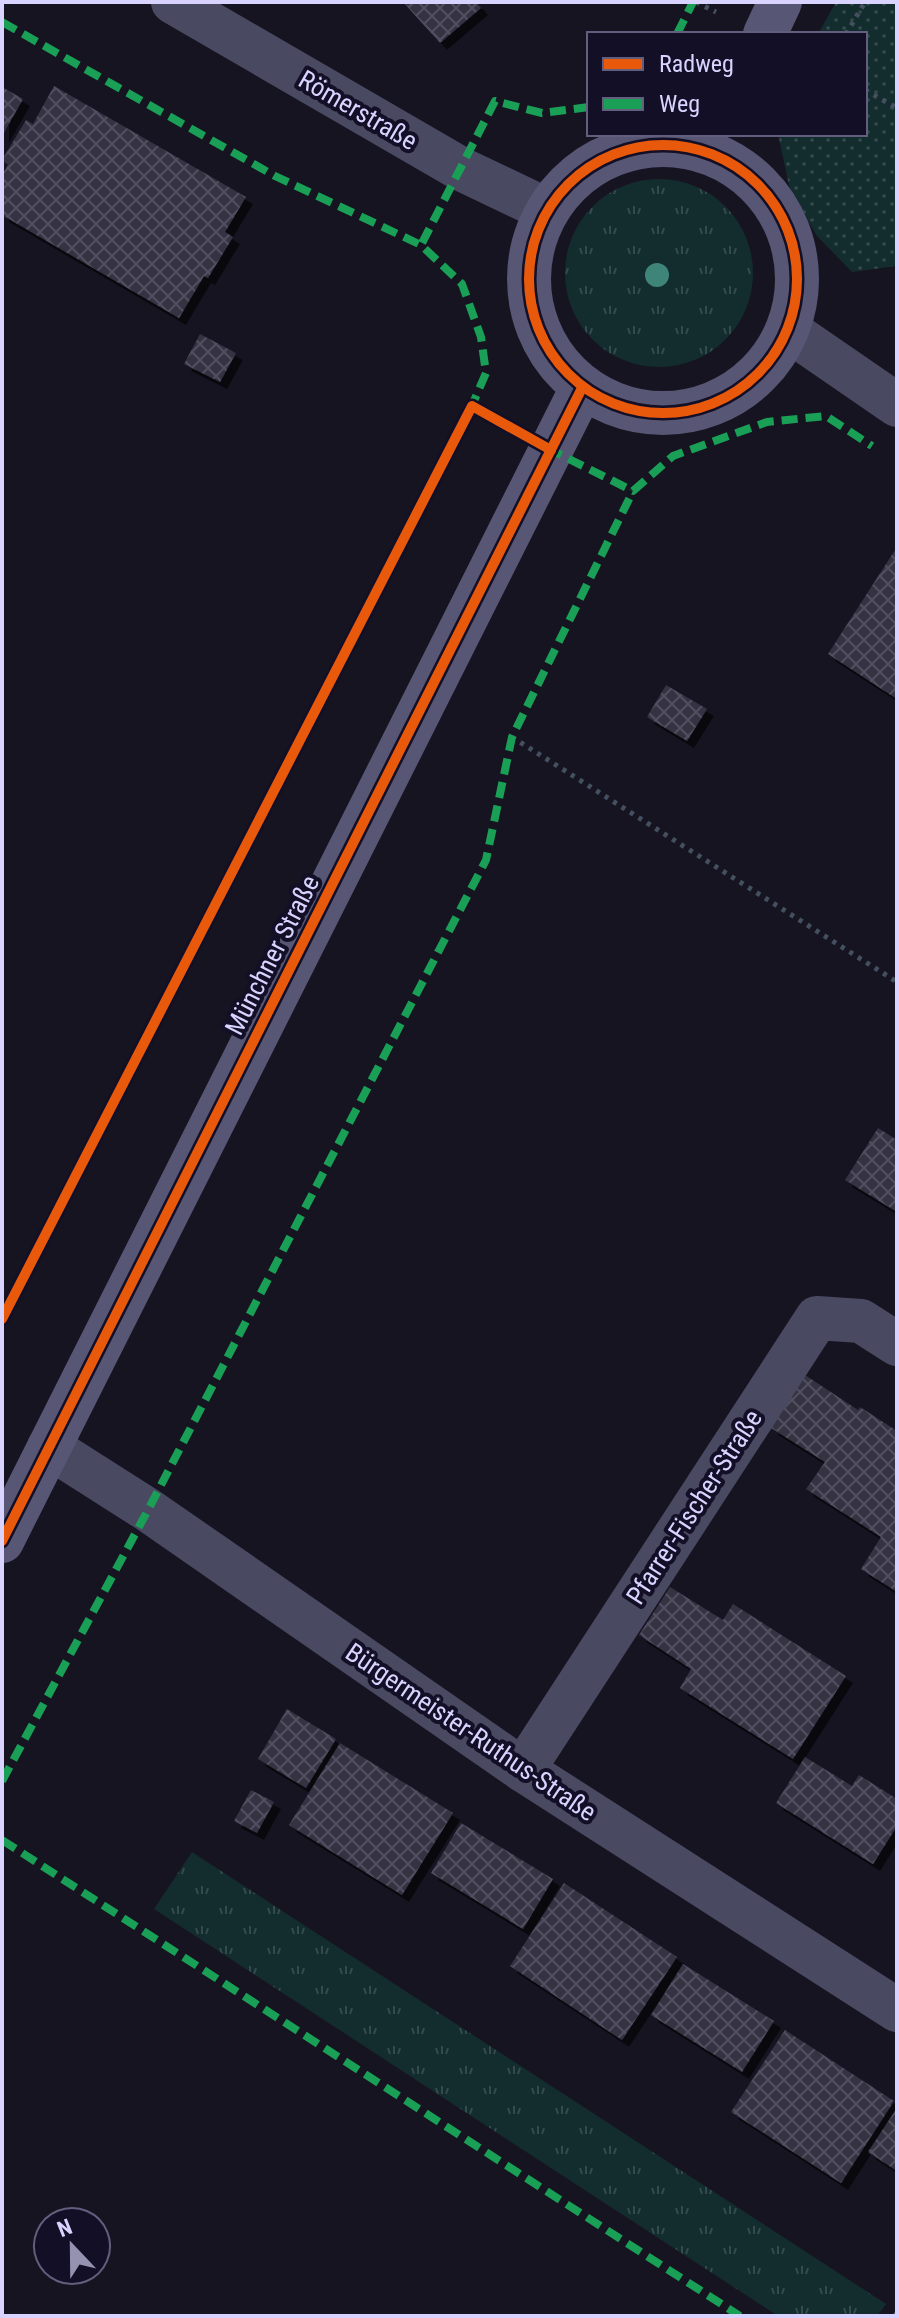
<svg xmlns="http://www.w3.org/2000/svg" width="899" height="2318" font-family="'Roboto Condensed',sans-serif">
<style>
.grass{fill:url(#grass-tufts)}
.park{fill:url(#park-dots)}
.building{fill:url(#building-cross-hatch);filter:url(#shadow)}
.lines{fill:none;stroke-linecap:round;stroke-linejoin:round}
.path{stroke:#44505f;stroke-width:5;stroke-dasharray:4 6;stroke-linecap:butt}
.street{stroke:#4a4962;stroke-width:44}
.secondary{stroke:#575674;stroke-width:44}
.quiet{stroke:#1a9f57;stroke-width:8;stroke-dasharray:16 8;stroke-linecap:butt}
.cycleway-casing{stroke:#130f26;stroke-width:15}
.cycleway{stroke:#e8590c;stroke-width:10}
.tree{fill:#3e8478}
.labels{text-anchor:middle;stroke-width:8;stroke-linejoin:round;paint-order:stroke}
.street-label{font-size:26px;fill:#d9d4ff;stroke:#130f26}
</style>
<defs>
<pattern id="grass-tufts" width="24" height="20" patternUnits="userSpaceOnUse" patternTransform="scale(2)"><rect width="24" height="20" fill="#132c2d"/><path d="M3 7l-1-3M5 7V3M7 7l1-3M15 17l-1-3M17 17v-4M19 17l1-3" fill="none" stroke="#354a4c"/></pattern>
<pattern id="park-dots" width="8" height="8" patternUnits="userSpaceOnUse" patternTransform="scale(2)"><rect width="8" height="8" fill="#132c2d"/><path d="M2 2h.1M6 6h.1" fill="none" stroke="#354a4c" stroke-width="1.8" stroke-linecap="round"/></pattern>
<pattern id="building-cross-hatch" width="8" height="8" patternUnits="userSpaceOnUse" patternTransform="scale(2)"><rect width="8" height="8" fill="#343243"/><path d="M0 0l8 8M0 8l8-8" fill="none" stroke="#514f5f"/></pattern>
<filter id="shadow"><feDropShadow dx="7" dy="7" stdDeviation="0" flood-color="#0009"/></filter>
</defs>
<rect width="100%" height="100%" fill="#161421"/>
<g class="grass">
<circle cx="659" cy="273" r="94"/>
<path d="M 192,1852 L 886,2304 L 877,2316 L 778,2316 L 154,1909 Z"/>
</g>
<path class="park" d="M 836,2 L 897,2 L 896,266 L 852,272 L 817,236 L 790,190 L 778,134 L 865,134 L 865,34 L 818,34 Z"/>
<g class="building">
<path d="M 403,2 L 476,2 L 481,8 L 440,43 Z"/>
<path d="M 54,86 L 246,197 L 225,232 L 233,237 L 208,278 L 204,276 L 179,318 L 2,215 L 2,175 L 8,165 L 2,160 L 26,120 L 33,124 Z"/>
<path d="M 2,87 L 23,99 L 2,136 Z"/>
<path d="M 200,334 L 236,353 L 220,382 L 184,364 Z"/>
<path d="M 897,547 L 897,699 L 828,654 Z"/>
<path d="M 666,685 L 707,709 L 687,741 L 647,717 Z"/>
<path d="M 878,1128 L 897,1140 L 897,1212 L 845,1180 Z"/>
<path d="M 805,1375 L 858,1410 L 860,1407 L 897,1431 L 897,1592 L 861,1569 L 881,1537 L 806,1489 L 825,1462 L 771,1428 Z"/>
<path d="M 670,1587 L 723,1620 L 733,1604 L 846,1676 L 793,1759 L 680,1688 L 691,1669 L 639,1635 Z"/>
<path d="M 287,1709 L 336,1739 L 306,1788 L 258,1759 Z"/>
<path d="M 340,1743 L 453,1813 L 402,1895 L 289,1825 Z"/>
<path d="M 805,1757 L 852,1786 L 859,1775 L 897,1799 L 897,1826 L 873,1864 L 776,1803 Z"/>
<path d="M 251,1790 L 274,1802 L 257,1833 L 234,1821 Z"/>
<path d="M 461,1823 L 553,1879 L 523,1929 L 431,1873 Z"/>
<path d="M 564,1883 L 677,1957 L 622,2040 L 510,1966 Z"/>
<path d="M 683,1964 L 774,2021 L 742,2072 L 651,2015 Z"/>
<path d="M 785,2030 L 894,2101 L 841,2183 L 731,2112 Z"/>
<path d="M 897,2108 L 897,2171 L 868,2152 Z"/>
</g>
<g class="lines">
<g class="path">
<path d="M 696,2 L 716,12"/>
<path d="M 846,34 L 865,2"/>
<path d="M 865,90 L 897,108"/>
<path d="M 512,737 L 897,982"/>
<path d="M 895,2316 L 897,2313"/>
</g>
<g class="street">
<path d="M 173,2 L 461,169 L 547,210"/>
<path d="M 788,330 L 897,405"/>
<path d="M 49,1447 L 148,1510 L 523,1770 L 897,2010"/>
<path d="M 523,1770 L 817,1318 L 861,1321 L 897,1344"/>
</g>
<g class="secondary">
<path d="M 765,34 L 780,2"/>
<circle cx="663" cy="279" r="134"/>
<path d="M 2,1541 L 582,388"/>
</g>
<g class="quiet">
<path d="M 2,22 L 275,176 L 421,245"/>
<path d="M 677,34 L 693,2"/>
<path d="M 470,410 L 486,373 L 481,337 L 462,284 L 421,245 L 495,101 L 542,113 L 589,107"/>
<path d="M 547,448 L 633,491 L 673,456 L 767,422 L 826,416 L 872,446"/>
<path d="M 2,1781 L 148,1510 L 486,860 L 512,737 L 633,491"/>
<path d="M 2,1840 L 740,2316"/>
</g>
<g class="cycleway-casing">
<g id="cycleway">
<circle cx="663" cy="279" r="134"/>
<path d="M 2,1319 L 472,406 L 551,450"/>
<path d="M 2,1541 L 582,388"/>
</g>
</g>
<use href="#cycleway" class="cycleway"/>
</g>
<circle class="tree" cx="657" cy="275" r="12"/>
<g class="labels">
<g class="street-label">
<text transform="translate(358 110) rotate(30)" y="9">Römerstraße</text>
<text transform="translate(272 955) rotate(-63)" y="9">Münchner Straße</text>
<text transform="translate(694 1507) rotate(-57)" y="9">Pfarrer-Fischer-Straße</text>
<text transform="translate(471 1732) rotate(34)" y="9">Bürgermeister-Ruthus-Straße</text>
</g>
</g>
<rect width="899" height="2318" fill="none" stroke="#d9d4ff" stroke-width="8"/>
<rect x="587" y="32" width="280" height="104" fill="#130f26" stroke="#625e7d" stroke-width="2"/>
<rect x="603" y="58" width="40" height="12" fill="#e8590c" stroke="#625e7d" stroke-width="2"/>
<text x="659" y="72" font-size="24" fill="#d9d4ff">Radweg</text>
<rect x="603" y="98" width="40" height="12" fill="#1a9f57" stroke="#625e7d" stroke-width="2"/>
<text x="659" y="112" font-size="24" fill="#d9d4ff">Weg</text>
<g transform="translate(72 2246) rotate(338)"><circle r="38" fill="#130f26" stroke="#625e7d" stroke-width="2"/>
<path d="M0-6L14 30L0 20L-14 30Z" fill="#9591b1"/>
<text y="-12" font-size="22" font-weight="bold" text-anchor="middle" fill="#d9d4ff">N</text>
</g>
</svg>
